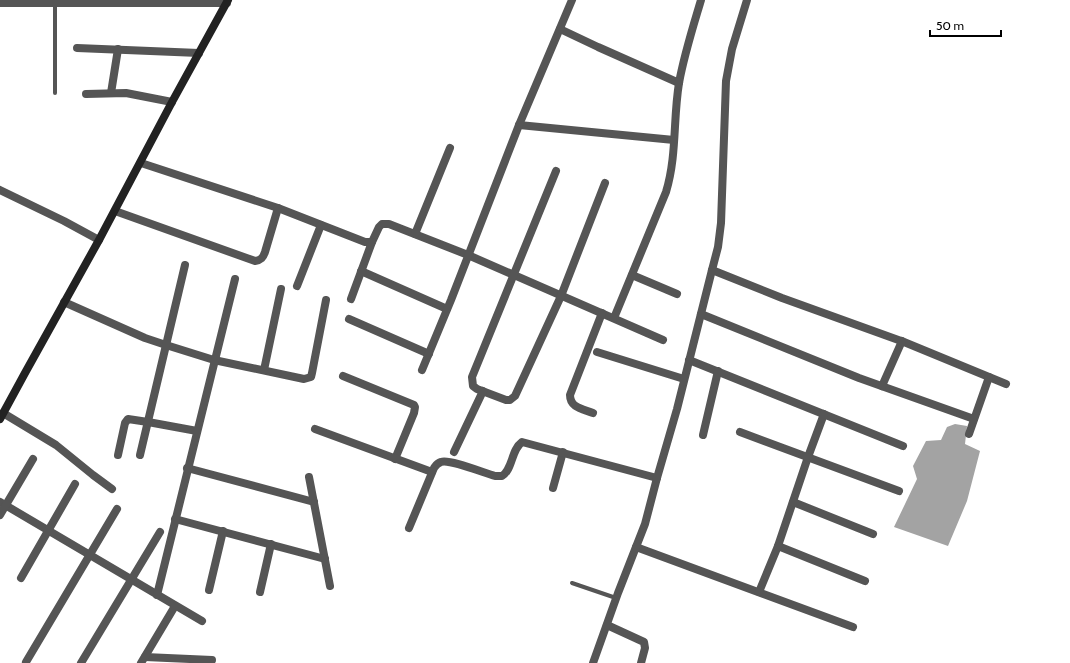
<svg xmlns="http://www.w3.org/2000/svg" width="1070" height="663" font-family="Cabin,sans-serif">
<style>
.water{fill:#a3a3a3}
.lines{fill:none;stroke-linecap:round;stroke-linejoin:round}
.lane{stroke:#555;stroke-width:4}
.street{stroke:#555;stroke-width:8}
.secondary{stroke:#222;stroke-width:8}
</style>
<rect width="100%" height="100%" fill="#fff"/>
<path class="water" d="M 955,424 L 967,426 L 965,444 L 980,451 L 967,501 L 948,546 L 894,527 L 917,479 L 913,466 L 926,441 L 941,440 L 947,427 Z"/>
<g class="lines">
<g class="lane">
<path d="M 55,3 L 55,93"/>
<path d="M 572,583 L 616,598"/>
</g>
<g class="street">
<path d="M 0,3 L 227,3"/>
<path d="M 560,29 L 598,47 L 679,83"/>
<path d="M 77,48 L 199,53"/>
<path d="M 111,93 L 118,49"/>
<path d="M 86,94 L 126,93 L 172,102"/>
<path d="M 519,125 L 674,140"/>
<path d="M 141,163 L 278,208 L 365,242 L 372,242 L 379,227 L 382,224 L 389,224 L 468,255 L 663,340"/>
<path d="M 556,171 L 472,377 L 473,386 L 477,389 L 506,400 L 510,400 L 515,396 L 561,296 L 605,183"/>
<path d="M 0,190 L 64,221 L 99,240"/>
<path d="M 115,211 L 255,261 C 261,260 263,258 265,252 L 278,208"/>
<path d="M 415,234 L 450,148"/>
<path d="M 712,270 L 782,298 L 904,342 L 1006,384"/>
<path d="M 361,271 L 447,309"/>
<path d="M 632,275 L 677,294"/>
<path d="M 297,286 L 321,225"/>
<path d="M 351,299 L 372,242"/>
<path d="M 64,302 L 145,338 L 166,345 L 214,360 L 304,379 L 311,377 L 312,373 L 326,300"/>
<path d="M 701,314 L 859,378 L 974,419"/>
<path d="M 614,318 L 666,192 C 677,156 673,119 679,83 C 684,55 693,27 701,0"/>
<path d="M 349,319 L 429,354"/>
<path d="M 597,352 L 684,379"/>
<path d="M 689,360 L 903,446"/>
<path d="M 264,370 L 281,289"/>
<path d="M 422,370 L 451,300 L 519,125 L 572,0"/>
<path d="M 343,376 L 414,405 L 415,407 L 414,413 L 395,459"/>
<path d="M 882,386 L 902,341"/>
<path d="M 3,413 L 56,445 L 93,475 L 112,489"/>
<path d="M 593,413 C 583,409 570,408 570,395 L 602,313"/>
<path d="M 824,414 L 808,457 L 778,546 L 865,581"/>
<path d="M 315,429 L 432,472"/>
<path d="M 740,432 L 899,491"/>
<path d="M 969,434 L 989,377"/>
<path d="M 703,435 L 718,371"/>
<path d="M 454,452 L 483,391"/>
<path d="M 118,455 L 125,423 L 128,419 L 148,422 L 197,431"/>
<path d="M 140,455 L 185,265"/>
<path d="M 187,468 L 314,502"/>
<path d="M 309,477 L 330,586"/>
<path d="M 553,488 L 563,452"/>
<path d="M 0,502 L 202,621"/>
<path d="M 793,502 L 873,534"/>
<path d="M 0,515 L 33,459"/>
<path d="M 175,519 L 325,559"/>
<path d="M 409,528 L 434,468 C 436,465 437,463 441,462 C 450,459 484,473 495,476 L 502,476 C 513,469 511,450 522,442 L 657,478"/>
<path d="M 636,547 L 853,627"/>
<path d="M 21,578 L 75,484"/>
<path d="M 209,590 L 223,531"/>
<path d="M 260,592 L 271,544"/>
<path d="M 759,592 L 778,546"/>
<path d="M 157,595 L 235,279"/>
<path d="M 607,625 L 644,642 L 645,648 L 641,663"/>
<path d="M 145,657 L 212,660"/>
<path d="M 26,662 L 117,509"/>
<path d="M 81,663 L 160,532"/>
<path d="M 141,663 L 175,606"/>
<path d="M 593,663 L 618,593 L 645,524 L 657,478 L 677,409 L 712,270 L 718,247 L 721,223 L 726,81 L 732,49 L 747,0"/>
</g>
<path class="secondary" d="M 0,419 L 25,373 L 99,240 L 172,102 L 228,0"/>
</g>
<path d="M930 30v6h71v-6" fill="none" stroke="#000000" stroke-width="2"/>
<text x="936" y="30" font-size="12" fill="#000000" stroke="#ffffff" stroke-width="3" paint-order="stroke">50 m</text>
</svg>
